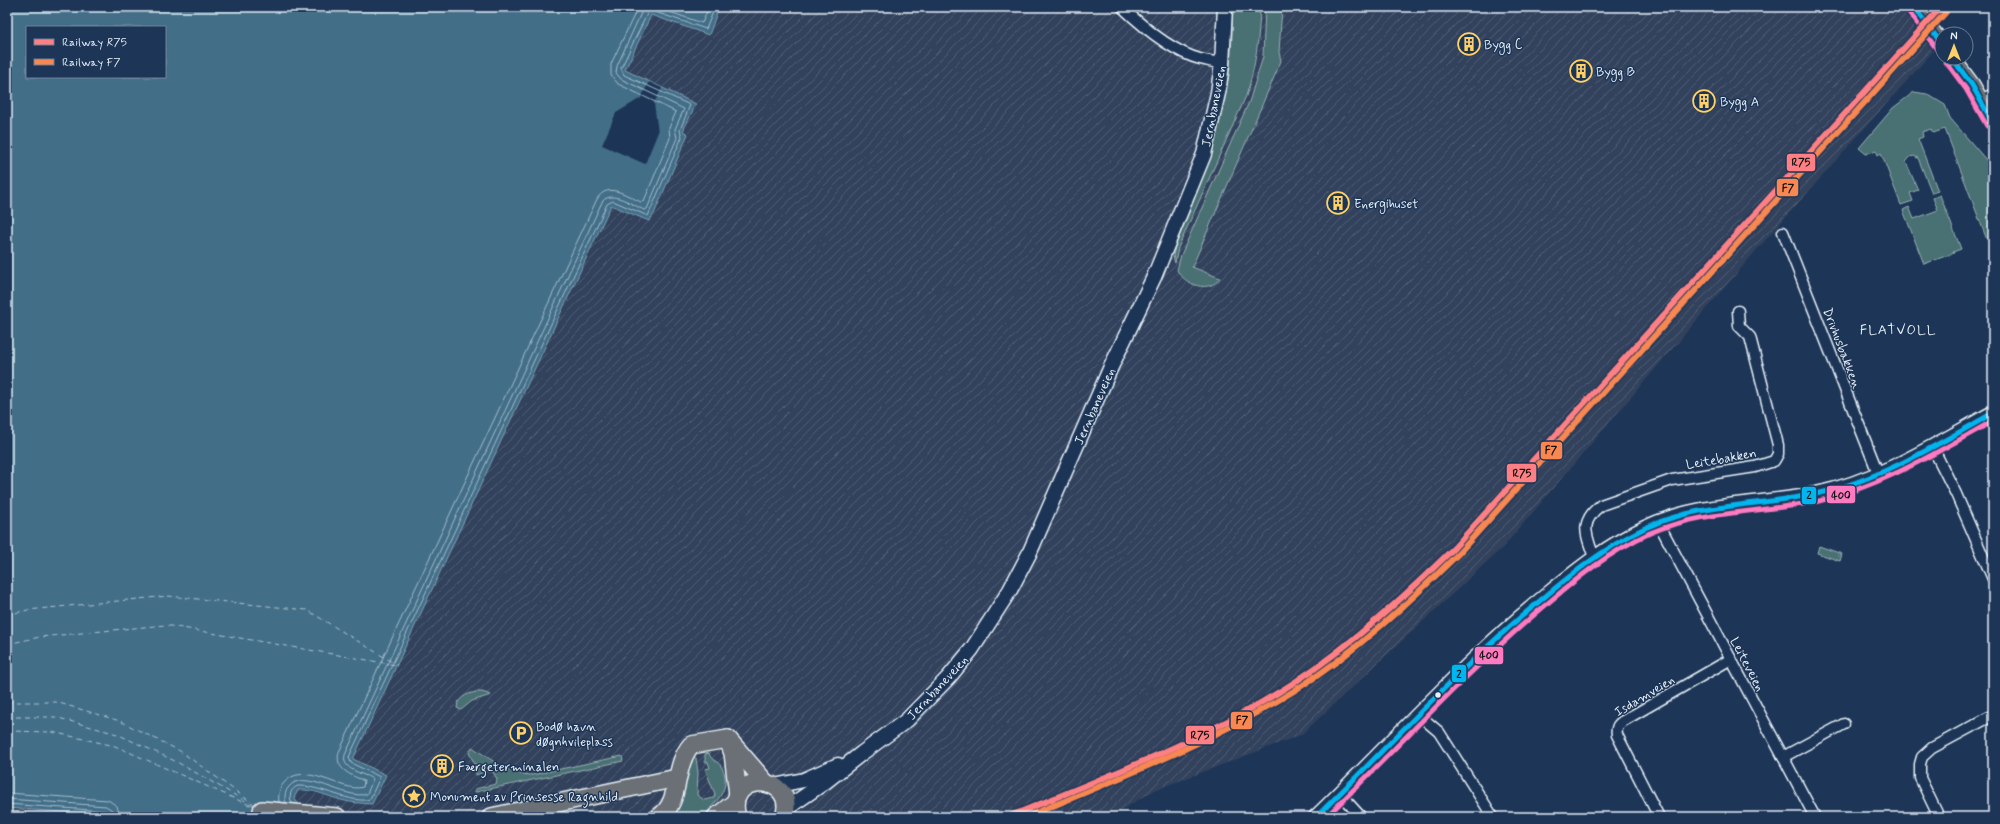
<svg xmlns="http://www.w3.org/2000/svg" width="2000" height="824" font-family="Mynerve,sans-serif">
<style>
.industrial{fill:url(#industrial-furrows)}
.grass{fill:#4a7073;stroke:#99b0b6}
.park{fill:url(#park-tufts);stroke:#99b0b6}
.water{fill:#426e88;stroke:#84a2b5;fill-rule:evenodd}
.pier{fill:#1d3557}
.lines{fill:none;stroke-linecap:round;stroke-linejoin:round}
.shore{stroke:#a6bdcb;stroke-width:1}
.ferry{stroke:#aec3d1;stroke-width:1;stroke-dasharray:5 4;stroke-linecap:butt}
.street-casing{stroke:#e8f1f8;stroke-width:13}
.secondary-casing{stroke:#e8f1f8;stroke-width:17}
.primary-casing{stroke:#e8f1f8;stroke-width:18}
.highway-casing{stroke:#e8f1f8;stroke-width:20}
.street{stroke:#1d3557;stroke-width:10}
.secondary{stroke:#1d3557;stroke-width:14}
.primary{stroke:#6a7074;stroke-width:15}
.highway{stroke:#6a7074;stroke-width:17}
.bus-1-casing{stroke:#1d3557;stroke-width:8}
.bus-2-casing{stroke:#1d3557;stroke-width:8}
.bus-1{stroke:#00b6f0;stroke-width:5}
.bus-2{stroke:#fe7ac1;stroke-width:5}
.rail-1-casing{stroke:#1d3557;stroke-width:9}
.rail-2-casing{stroke:#1d3557;stroke-width:9}
.rail-1{stroke:#ff8084;stroke-width:6}
.rail-2{stroke:#f88751;stroke-width:6}
.bus-dot{fill:#e8f1f8;stroke:#1d3557;stroke-width:1.5}
.labels{text-anchor:middle;stroke-width:3;stroke-linejoin:round;paint-order:stroke}
.poi-label{font-size:13px;fill:#e8f1f8;stroke:#1d3557;text-anchor:start}
.street-label{font-size:13px;fill:#e8f1f8;stroke:#1d3557}
.neighbourhood-label{font-size:14px;letter-spacing:1px;fill:#e8f1f8;stroke:#1d3557}
.line-badge{stroke:#1d3557;stroke-width:1.5}
.pale-badge-label{font-size:11px;text-anchor:middle;font-weight:bold;fill:#111}
</style>
<defs>
<pattern id="industrial-furrows" width="10" height="10" patternUnits="userSpaceOnUse"><rect width="10" height="10" fill="#31425d"/><path d="M-1 1l2-2M0 10L10 0M9 11l2-2" fill="none" stroke="#4f5e75"/></pattern>
<pattern id="park-tufts" width="24" height="20" patternUnits="userSpaceOnUse"><rect width="24" height="20" fill="#4a7073"/><path d="M3 7l-1-3M5 7V3M7 7l1-3M15 17l-1-3M17 17v-4M19 17l1-3" fill="none" stroke="#648588"/></pattern>
</defs>
<rect width="100%" height="100%" fill="#1d3557"/>
<filter id="ink" filterUnits="userSpaceOnUse"><feTurbulence type="fractalNoise" baseFrequency=".025" numOctaves="2"/><feDisplacementMap in="SourceGraphic" scale="8" xChannelSelector="R" yChannelSelector="G"/><feConvolveMatrix kernelMatrix="1 2 1 2 8 2 1 2 1" color-interpolation-filters="sRGB"/></filter>
<g filter="url(#ink)">
<g class="industrial">
<path d="M 719,7 L 1906,7 L 1936,48 L 1754,253 L 1505,545 L 1301,735 L 1155,790 L 1110,817 L 299,817 L 298,803 L 294,798 L 298,790 L 330,796 L 341,800 L 372,804 L 386,775 L 352,759 L 611,205 L 648,221 L 654,214 L 688,134 L 683,131 L 696,104 L 625,71 L 651,15 L 709,35 Z"/>
<path d="M 7,808 L 72,813 L 131,817 L 7,817 Z"/>
</g>
<g class="grass">
<path d="M 1233,7 L 1260,7 C 1259,38 1256,66 1246,96 L 1178,248 L 1175,263 L 1173,256 L 1175,247 C 1197,194 1217,143 1227,86 C 1232,60 1232,33 1233,7 Z"/>
<path d="M 1265,7 L 1282,7 L 1279,52 L 1281,61 L 1192,267 L 1220,278 C 1209,294 1185,285 1177,270 L 1181,255 L 1249,102 L 1263,57 Z"/>
<path d="M 1914,92 L 1927,94 L 1945,105 L 1950,118 L 1993,168 L 1993,238 L 1987,240 L 1945,129 L 1933,133 L 1931,129 L 1922,132 L 1923,137 L 1918,139 L 1938,191 L 1932,193 L 1918,158 L 1914,156 L 1910,157 L 1906,162 L 1918,190 L 1910,193 L 1913,201 L 1901,205 L 1881,153 L 1878,155 L 1876,150 L 1866,154 L 1859,148 L 1893,108 Z"/>
<path d="M 1940,195 L 1961,249 L 1953,252 L 1954,253 L 1924,264 L 1903,210 L 1909,207 L 1914,219 L 1938,210 L 1933,198 Z"/>
<path d="M 482,692 L 491,695 L 472,701 L 461,710 L 457,708 L 458,702 C 464,694 472,692 482,692 Z"/>
<path d="M 472,747 C 491,759 509,775 532,775 L 622,756 L 623,761 L 475,792 L 475,789 L 496,784 L 497,779 L 493,772 L 487,771 L 476,775 L 476,766 L 469,753 Z"/>
<path d="M 709,753 C 710,760 718,761 721,766 C 730,781 723,795 713,805 C 708,810 707,815 700,817 C 691,819 680,817 672,817 L 680,804 L 686,770 L 693,757 L 696,758 L 698,773 L 697,795 L 704,800 L 714,798 L 715,794 L 705,769 L 710,768 L 708,762 L 705,762 L 705,754 Z"/>
</g>
<path class="park" d="M 1819,546 L 1842,554 L 1840,561 L 1817,553 Z"/>
<path class="water" d="M 7,7 L 719,7 L 709,35 L 651,15 L 625,70 L 696,104 L 683,131 L 688,134 L 654,214 L 649,221 L 611,205 L 353,759 L 386,775 L 372,804 C 362,803 351,803 341,800 C 327,796 313,789 298,790 L 294,798 L 299,805 L 299,817 L 131,817 L 7,808 ZM 27,27 L 165,27 L 165,77 L 27,77 Z"/>
<path class="pier" d="M 649,82 L 662,88 L 654,103 L 658,132 L 645,164 L 602,145 L 616,113 L 641,98 Z"/>
<g class="lines">
<g class="shore">
<path d="M 655,7 L 702,23 L 709,7"/>
<path d="M 7,793 L 108,800 L 117,806 L 120,817"/>
<path d="M 7,799 L 106,806 L 112,810 L 114,817"/>
<path d="M 279,802 C 278,796 279,789 283,784 C 303,758 343,794 363,787 L 364,781 C 352,775 334,770 339,752 L 597,199 C 608,181 627,196 641,202 L 644,201 L 670,138 L 669,128 L 676,112 L 618,84 L 611,75 L 611,64 L 638,7"/>
<path d="M 286,803 C 284,798 285,792 288,788 C 303,766 346,801 367,794 L 373,779 C 363,773 341,770 345,755 L 602,202 C 611,189 633,205 644,210 L 647,209 L 677,138 L 675,129 L 684,109 L 621,79 L 616,73 L 617,66 L 642,11 L 647,7"/>
<path d="M 292,803 C 288,796 291,788 298,786 C 319,785 354,805 370,799 L 380,777 L 351,763 L 349,757 L 607,204 L 613,201 L 648,216 L 682,137 L 680,130 L 690,105 L 624,75 L 621,68 L 648,12 L 652,11 L 706,29 L 715,7"/>
<path d="M 7,804 L 105,811 L 108,813 L 109,817"/>
</g>
<g class="ferry">
<path d="M 7,615 L 28,610 L 168,596 L 307,610 L 397,665"/>
<path d="M 7,644 L 40,637 L 165,625 L 396,665"/>
<path d="M 7,702 L 56,702 L 120,721 L 180,751 L 255,805"/>
<path d="M 7,717 L 55,717 L 117,734 L 177,762 L 254,806"/>
<path d="M 7,731 L 52,732 L 115,746 L 254,807"/>
</g>
<g class="street-casing">
<g id="street">
<path d="M 1122,7 C 1142,26 1173,52 1200,59 C 1208,61 1215,62 1222,64"/>
<path d="M 1981,100 L 1993,94"/>
<path d="M 1783,232 L 1878,473"/>
<path d="M 1932,446 L 1956,494 L 1993,579"/>
<path d="M 1658,522 L 1815,817"/>
<path d="M 1594,557 C 1586,534 1579,522 1601,505 L 1672,480 L 1755,467 L 1774,461 L 1778,454 L 1778,445 L 1750,337 L 1739,326 L 1738,311"/>
<path d="M 1419,715 L 1439,732 L 1493,817"/>
<path d="M 1783,757 L 1844,724"/>
<path d="M 1340,794 L 1361,817"/>
<path d="M 1659,817 L 1617,735 C 1616,728 1617,725 1623,721 L 1731,659"/>
<path d="M 1939,817 L 1920,778 L 1920,764 L 1922,757 L 1932,748 L 1993,715"/>
</g>
</g>
<g class="secondary-casing">
<g id="secondary">
<path d="M 774,786 L 804,780 L 838,765"/>
<path d="M 785,813 L 793,804 L 825,782 L 862,753 L 907,720 L 949,677 L 972,649 L 1010,590 L 1029,554 L 1110,369 L 1154,277 L 1204,154 L 1218,93 L 1222,64 L 1225,7"/>
<path d="M 1316,817 C 1393,743 1464,662 1548,594 C 1579,569 1609,545 1645,528 C 1698,502 1759,506 1816,494 C 1879,481 1937,444 1993,413"/>
</g>
</g>
<g class="primary-casing">
<g id="primary">
<path d="M 1914,7 L 1942,44"/>
<path d="M 1952,58 L 1972,85 L 1993,123"/>
</g>
</g>
<g class="highway-casing">
<g id="highway">
<path d="M 728,739 L 766,783"/>
<path d="M 729,743 L 733,753 L 738,795"/>
<path d="M 262,810 L 337,817"/>
<path d="M 491,817 L 677,778"/>
<path d="M 659,817 C 682,802 672,768 691,745 L 728,739"/>
<path d="M 716,817 L 735,802"/>
<path d="M 737,817 C 723,770 799,773 784,817"/>
</g>
</g>
<use href="#street" class="street"/>
<use href="#secondary" class="secondary"/>
<use href="#primary" class="primary"/>
<use href="#highway" class="highway"/>
<g class="bus-1-casing">
<g id="bus-1">
<path d="M 1914,7 L 1942,44"/>
<path d="M 1952,58 L 1972,85 L 1993,123"/>
<path d="M 1316,817 C 1389,746 1457,670 1535,605 C 1569,576 1605,547 1645,528 C 1699,503 1759,506 1816,494 C 1880,480 1937,445 1993,413"/>
</g>
</g>
<g class="bus-2-casing">
<g id="bus-2">
<path d="M 1908,11 L 1936,48"/>
<path d="M 1946,62 L 1966,89 L 1987,126"/>
<path d="M 1326,817 C 1398,747 1465,673 1542,608 C 1575,580 1610,551 1650,533 C 1704,510 1762,513 1819,501 C 1882,486 1937,452 1993,421"/>
</g>
</g>
<use href="#bus-1" class="bus-1"/>
<use href="#bus-2" class="bus-2"/>
<g class="rail-1-casing">
<path id="rail-1" d="M 1008,817 C 1105,777 1206,740 1295,682 C 1353,644 1404,597 1454,548 L 1941,7"/>
</g>
<g class="rail-2-casing">
<path id="rail-2" d="M 1026,817 C 1118,779 1212,742 1297,689 C 1357,651 1409,602 1459,553 L 1946,12"/>
</g>
<use href="#rail-1" class="rail-1"/>
<use href="#rail-2" class="rail-2"/>
</g>
</g>
<defs>
<g id="building-ring" transform="scale(1.15)"><circle r="9.5" fill="#1d3557" stroke="#ffd166" stroke-width="1.5"/><path d="M-4-6H4V6H1V3H-1V6H-4ZM-2.5-4.3h1.7v1.8h-1.7ZM.8-4.3h1.7v1.8H.8ZM-2.5-1h1.7V.8h-1.7ZM.8-1h1.7V.8H.8Z" fill="#ffd166"/></g>
<g id="parking-ring" transform="scale(1.15)"><circle r="9.5" fill="#1d3557" stroke="#ffd166" stroke-width="1.5"/><path d="M-3.5-5.5H1a3.5 3.5 0 0 1 0 7H-1V5.5H-3.5ZM-1-3.4V-.6H.8a1.4 1.4 0 0 0 0-2.8Z" fill="#ffd166"/></g>
<g id="sight-ring" transform="scale(1.15)"><circle r="9.5" fill="#1d3557" stroke="#ffd166" stroke-width="1.5"/><path d="M0-6L1.8-2.2L6-1.7L2.9 1.2L3.7 5.4L0 3.3L-3.7 5.4L-2.9 1.2L-6-1.7L-1.8-2.2Z" fill="#ffd166"/></g>
</defs>
<g fill-rule="evenodd">
<use href="#building-ring" x="1469" y="44"/>
<use href="#building-ring" x="1581" y="71"/>
<use href="#building-ring" x="1704" y="101"/>
<use href="#building-ring" x="1338" y="203"/>
<use href="#parking-ring" x="521" y="733"/>
<use href="#building-ring" x="442" y="766"/>
<use href="#sight-ring" x="414" y="796"/>
</g>
<circle class="bus-dot" cx="1438" cy="695" r="3.5"/>
<g class="labels">
<g class="poi-label">
<text x="1484" y="49">Bygg C</text>
<text x="1596" y="76">Bygg B</text>
<text x="1720" y="106">Bygg A</text>
<text x="1354" y="208">Energihuset</text>
<text x="536" y="731">Bodø havn<tspan x="536" dy="15">døgnhvileplass</tspan></text>
<text x="458" y="771">Færgeterminalen</text>
<text x="430" y="801">Monument av Prinsesse Ragnhild</text>
</g>
<g class="street-label">
<text transform="translate(1213 106) rotate(-79)" y="5">Jernbaneveien</text>
<text transform="translate(1843 348) rotate(69)" y="5">Drivhusbakken</text>
<text transform="translate(1094 406) rotate(-66)" y="5">Jernbaneveien</text>
<text transform="translate(1721 458) rotate(-10)" y="5">Leitebakken</text>
<text transform="translate(1748 664) rotate(62)" y="5">Leiteveien</text>
<text transform="translate(937 687) rotate(-47)" y="5">Jernbaneveien</text>
<text transform="translate(1644 695) rotate(-31)" y="5">Isdamveien</text>
</g>
<g class="neighbourhood-label">
<text x="1898" y="334">FLATVOLL</text>
</g>
</g>
<g class="line-badge">
<rect x="1786" y="153" width="30" height="19" rx="4" fill="#ff8084"/>
<rect x="1776" y="178" width="23" height="19" rx="4" fill="#f88751"/>
<rect x="1540" y="441" width="23" height="19" rx="4" fill="#f88751"/>
<rect x="1506" y="463" width="31" height="20" rx="4" fill="#ff8084"/>
<rect x="1826" y="485" width="30" height="19" rx="4" fill="#fe7ac1"/>
<rect x="1801" y="486" width="16" height="19" rx="4" fill="#00b6f0"/>
<rect x="1474" y="646" width="30" height="19" rx="4" fill="#fe7ac1"/>
<rect x="1451" y="664" width="16" height="19" rx="4" fill="#00b6f0"/>
<rect x="1230" y="711" width="23" height="19" rx="4" fill="#f88751"/>
<rect x="1185" y="725" width="30" height="20" rx="4" fill="#ff8084"/>
</g>
<g class="pale-badge-label">
<text x="1801" y="166">R75</text>
<text x="1788" y="192">F7</text>
<text x="1551" y="454">F7</text>
<text x="1522" y="477">R75</text>
<text x="1841" y="499">400</text>
<text x="1809" y="499">2</text>
<text x="1489" y="659">400</text>
<text x="1459" y="678">2</text>
<text x="1242" y="724">F7</text>
<text x="1200" y="739">R75</text>
</g>
<rect width="2000" height="824" fill="none" stroke="#1d3557" stroke-width="24"/>
<rect x="12" y="12" width="1976" height="800" fill="none" stroke="#e8f1f8" stroke-width="1.5" filter="url(#ink)"/>
<rect x="26" y="26" width="140" height="52" fill="#1d3557" stroke="#6e8097"/>
<rect x="34" y="39" width="20" height="6" fill="#ff8084" stroke="#6e8097"/>
<text x="62" y="46" font-size="12" fill="#e8f1f8">Railway R75</text>
<rect x="34" y="59" width="20" height="6" fill="#f88751" stroke="#6e8097"/>
<text x="62" y="66" font-size="12" fill="#e8f1f8">Railway F7</text>
<g transform="translate(1954 46)"><circle r="19" fill="#1d3557" stroke="#6e8097"/>
<path d="M0-3L7 15L0 10L-7 15Z" fill="#ffd166"/>
<text y="-6" font-size="11" font-weight="bold" text-anchor="middle" fill="#e8f1f8">N</text>
</g>
</svg>
